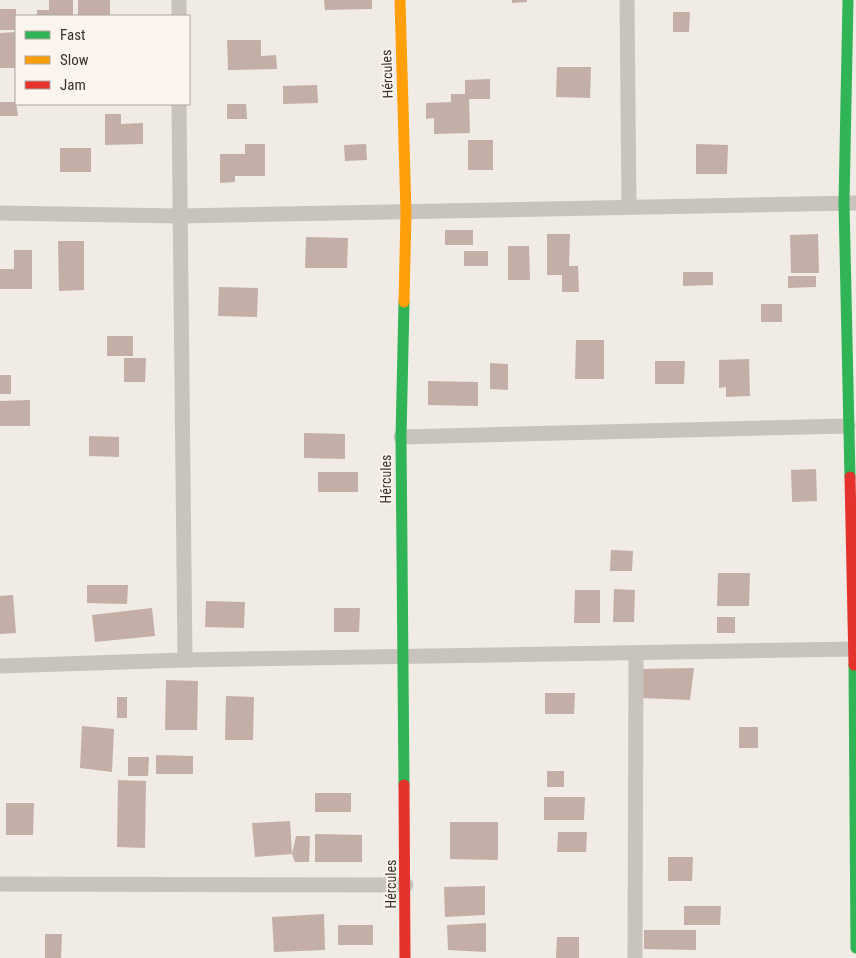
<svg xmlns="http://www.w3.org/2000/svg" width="856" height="958" font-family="'Roboto Condensed',sans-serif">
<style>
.building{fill:#c3afa7}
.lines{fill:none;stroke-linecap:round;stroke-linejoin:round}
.street{stroke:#c9c3be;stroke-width:15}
.fast{stroke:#30b455;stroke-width:11}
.slow{stroke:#ff9f0a;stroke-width:11}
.jam{stroke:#e5322d;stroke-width:11}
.labels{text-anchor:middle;stroke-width:4;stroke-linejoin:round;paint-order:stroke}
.street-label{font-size:14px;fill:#3b302b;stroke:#fbf5ee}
</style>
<rect width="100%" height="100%" fill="#f0ebe5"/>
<g class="building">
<path d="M 49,0 L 73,0 L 73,16 L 37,16 L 37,10 L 49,10 Z"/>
<rect x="78" y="0" width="32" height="16"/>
<path d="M 324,0 L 372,0 L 372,9 L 325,10 Z"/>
<path d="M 512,0 L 527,0 L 527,2 L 512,3 Z"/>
<rect x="0" y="9" width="16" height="21"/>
<path d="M 673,12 L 690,12 L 689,32 L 673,32 Z"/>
<path d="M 16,32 L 16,68 L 0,68 L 0,33 Z"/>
<path d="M 227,40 L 261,40 L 261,56 L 276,55 L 277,69 L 228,70 Z"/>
<path d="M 557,67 L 591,67 L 590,98 L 556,97 Z"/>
<path d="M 490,79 L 490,99 L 469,99 L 470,133 L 434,134 L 434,118 L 426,119 L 426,103 L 451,102 L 451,94 L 465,94 L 465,80 Z"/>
<path d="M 317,85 L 318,103 L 283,104 L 283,86 Z"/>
<path d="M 0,102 L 16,102 L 18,116 L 0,116 Z"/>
<path d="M 227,104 L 246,104 L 247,119 L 227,119 Z"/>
<path d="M 105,114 L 121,114 L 121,124 L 143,123 L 143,144 L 105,145 Z"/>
<rect x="468" y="140" width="25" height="30"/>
<path d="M 245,144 L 265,144 L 265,176 L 235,176 L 235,182 L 220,183 L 220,154 L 245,154 Z"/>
<path d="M 366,144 L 367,160 L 345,161 L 344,145 Z"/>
<path d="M 696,144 L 728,145 L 727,174 L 696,174 Z"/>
<rect x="60" y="148" width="31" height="24"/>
<rect x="445" y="230" width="28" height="15"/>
<path d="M 547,234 L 570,234 L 569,266 L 578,266 L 579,292 L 562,292 L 562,275 L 547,275 Z"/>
<path d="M 818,234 L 819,273 L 791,273 L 790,235 Z"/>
<path d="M 306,237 L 348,238 L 347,268 L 305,268 Z"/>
<path d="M 58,241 L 84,241 L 84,290 L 59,291 Z"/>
<path d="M 508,246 L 529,246 L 530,280 L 508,280 Z"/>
<path d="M 14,250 L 32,250 L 32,289 L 0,289 L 0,269 L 14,269 Z"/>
<rect x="464" y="251" width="24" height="15"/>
<path d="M 683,272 L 713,272 L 713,285 L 683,286 Z"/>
<path d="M 788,276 L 816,276 L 816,287 L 788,288 Z"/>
<path d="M 219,287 L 258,288 L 257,317 L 218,316 Z"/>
<rect x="761" y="304" width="21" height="18"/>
<rect x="107" y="336" width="26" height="20"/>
<path d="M 576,340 L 604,340 L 604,379 L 575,379 Z"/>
<path d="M 124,358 L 146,358 L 145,382 L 124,382 Z"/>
<path d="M 749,359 L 750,396 L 726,397 L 726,387 L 719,388 L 719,360 Z"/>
<path d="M 655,361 L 685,361 L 684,384 L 655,384 Z"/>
<path d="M 490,363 L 508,364 L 508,390 L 490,389 Z"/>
<rect x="0" y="375" width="11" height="19"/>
<path d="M 428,381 L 478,382 L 478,406 L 428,405 Z"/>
<path d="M 30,400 L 30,426 L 0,426 L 0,401 Z"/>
<path d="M 304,433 L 345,434 L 345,459 L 304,458 Z"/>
<path d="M 89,436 L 119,437 L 119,457 L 89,456 Z"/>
<path d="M 816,469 L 817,501 L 792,502 L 791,470 Z"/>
<rect x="318" y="472" width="40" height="20"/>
<path d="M 611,550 L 633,551 L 632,571 L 610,571 Z"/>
<path d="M 718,573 L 750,573 L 749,606 L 717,606 Z"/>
<path d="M 87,585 L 128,585 L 127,604 L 87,603 Z"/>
<path d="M 614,589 L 635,590 L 634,622 L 613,622 Z"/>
<path d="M 575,590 L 600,590 L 600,623 L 574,623 Z"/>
<path d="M 13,595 L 16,633 L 0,634 L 0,596 Z"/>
<path d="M 206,601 L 245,602 L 244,628 L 205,627 Z"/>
<path d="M 152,608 L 155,636 L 95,642 L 92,615 Z"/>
<path d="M 334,608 L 360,608 L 359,632 L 334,632 Z"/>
<rect x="717" y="617" width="18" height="16"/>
<path d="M 694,668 L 690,700 L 641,698 L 640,669 Z"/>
<path d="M 166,680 L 198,681 L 197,730 L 165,730 Z"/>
<path d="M 545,693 L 575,693 L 574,714 L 545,714 Z"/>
<path d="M 226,696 L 254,697 L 253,740 L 225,740 Z"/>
<rect x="117" y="697" width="10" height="21"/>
<path d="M 82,726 L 114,729 L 112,772 L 80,768 Z"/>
<rect x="739" y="727" width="19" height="21"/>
<path d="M 156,755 L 193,756 L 193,774 L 156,774 Z"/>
<path d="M 128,757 L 149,757 L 148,776 L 128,776 Z"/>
<rect x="547" y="771" width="17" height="16"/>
<path d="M 118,780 L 146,781 L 145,848 L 117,847 Z"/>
<rect x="315" y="793" width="36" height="19"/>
<path d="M 544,797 L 585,797 L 584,820 L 544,820 Z"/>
<path d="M 6,803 L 34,803 L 33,835 L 6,835 Z"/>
<path d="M 290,821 L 292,854 L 255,857 L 252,823 Z"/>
<path d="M 450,822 L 498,822 L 498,860 L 450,859 Z"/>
<path d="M 558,832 L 587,832 L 586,852 L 557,852 Z"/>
<path d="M 315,834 L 362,835 L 362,862 L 315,862 Z"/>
<path d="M 296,836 L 310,836 L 309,862 L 295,862 L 292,854 Z"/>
<path d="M 668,857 L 693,857 L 692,881 L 668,881 Z"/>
<path d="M 485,886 L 485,915 L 445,917 L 444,887 Z"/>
<path d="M 684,906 L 721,906 L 720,925 L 684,925 Z"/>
<path d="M 324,914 L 325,950 L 274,952 L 272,917 Z"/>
<path d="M 486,923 L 486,952 L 448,950 L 447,925 Z"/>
<rect x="338" y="925" width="35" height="20"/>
<path d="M 644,930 L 696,930 L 696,950 L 644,949 Z"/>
<path d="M 45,934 L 62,934 L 61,958 L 45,958 Z"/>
<path d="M 557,937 L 579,937 L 579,958 L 556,958 Z"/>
</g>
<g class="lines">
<g class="street">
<path d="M 179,0 L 179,16"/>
<path d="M 627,0 L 629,207"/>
<path d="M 179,104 L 185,660"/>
<path d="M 0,213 L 180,216 L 856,203"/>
<path d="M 401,437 L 848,426"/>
<path d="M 0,666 L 185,660 L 854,649"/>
<path d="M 0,884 L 406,885"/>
<path d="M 635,958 L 636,654"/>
</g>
<g class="fast">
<path d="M 848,0 L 844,203 L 850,477"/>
<path d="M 854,665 L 856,948"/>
<path d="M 404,785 L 401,437 L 404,302"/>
</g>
<path class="slow" d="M 400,0 L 406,213 L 404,302"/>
<g class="jam">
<path d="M 850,477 L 854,665"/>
<path d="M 404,785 L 405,958"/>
</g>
</g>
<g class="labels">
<g class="street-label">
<text transform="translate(387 74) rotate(-92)" y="5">Hércules</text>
<text transform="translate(386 479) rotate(-90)" y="5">Hércules</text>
<text transform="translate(391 884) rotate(-90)" y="5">Hércules</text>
</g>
</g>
<rect x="15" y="15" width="175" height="90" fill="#fbf5ee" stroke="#aea6a0"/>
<rect x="25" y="31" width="25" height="8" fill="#30b455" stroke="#aea6a0"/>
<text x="60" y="40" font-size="15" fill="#3b302b">Fast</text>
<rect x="25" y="56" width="25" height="8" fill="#ff9f0a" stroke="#aea6a0"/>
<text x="60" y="65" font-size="15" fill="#3b302b">Slow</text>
<rect x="25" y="81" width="25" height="8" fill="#e5322d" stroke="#aea6a0"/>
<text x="60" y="90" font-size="15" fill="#3b302b">Jam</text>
</svg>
